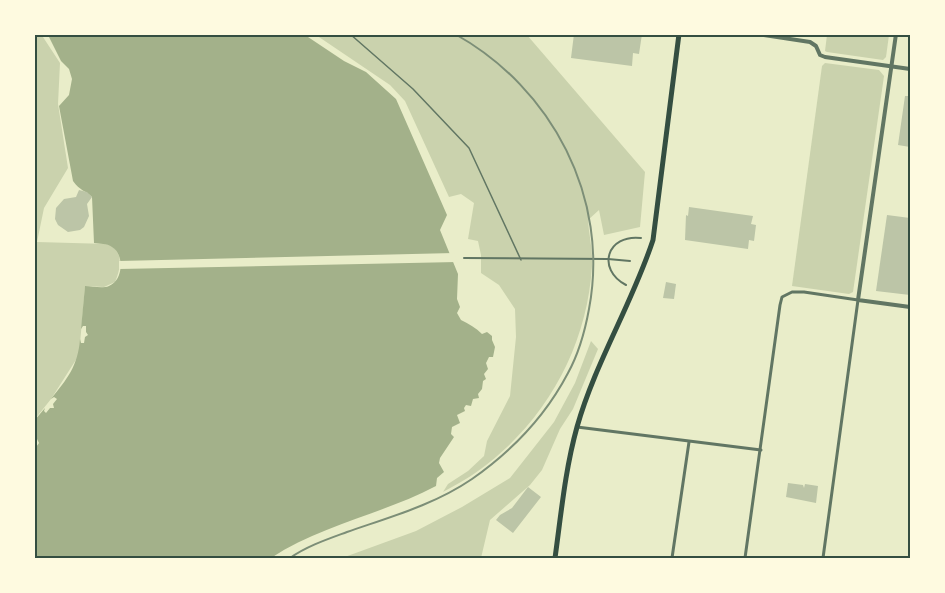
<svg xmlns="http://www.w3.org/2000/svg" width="945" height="593" font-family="Manrope,sans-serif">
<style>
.green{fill:#cad2ad}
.water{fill:#a3b18a}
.pier{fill:#e9edc9}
.building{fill:#bcc5a7}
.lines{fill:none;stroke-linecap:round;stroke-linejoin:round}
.service{stroke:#617663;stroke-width:1.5}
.pedestrian{stroke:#617663;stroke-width:2}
.minor{stroke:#617663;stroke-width:3}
.tertiary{stroke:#617663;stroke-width:4}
.primary{stroke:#344e41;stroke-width:5}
.rail{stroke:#7c8e77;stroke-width:2}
.neatline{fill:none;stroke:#344e41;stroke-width:2}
</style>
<rect width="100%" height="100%" fill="#e9edc9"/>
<g class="green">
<path d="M 41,34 L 60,63 L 58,104 L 68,168 L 44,208 L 37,242 L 108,244 C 124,252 121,268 115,282 L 104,287 L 85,286 L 79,355 L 51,399 L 35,419 L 34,35 Z"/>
<path d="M 316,35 L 527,35 L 645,172 L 640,227 L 604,235 L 599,210 L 588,220 C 589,235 593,251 592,266 C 587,348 545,423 478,471 C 467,479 455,485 443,492 L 448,484 L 468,471 L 484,456 L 487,441 L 510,396 L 516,337 L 515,309 L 499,285 L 481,273 L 481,255 L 478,241 L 468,239 L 474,203 L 461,194 L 449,197 L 405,101 L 390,85 Z"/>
<path d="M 827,35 L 889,35 L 886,57 L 883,60 L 827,52 L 825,51 Z"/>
<path d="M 825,63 L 879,70 L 884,76 L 853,292 L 849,294 L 792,286 L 822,66 Z"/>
<path d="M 591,341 L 598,349 L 573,409 L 560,429 L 542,470 L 530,485 L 490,520 L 481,558 L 342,558 L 416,531 L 462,507 L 510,478 L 554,422 L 575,383 Z"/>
</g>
<path class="water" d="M 48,35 L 305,35 L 344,61 L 366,72 L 396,99 L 447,215 L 440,230 L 458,274 L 457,299 L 460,307 L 457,313 L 461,320 C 469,324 476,328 482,334 L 487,332 L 492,336 L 492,340 L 495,347 L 493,357 L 489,357 L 486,363 L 488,369 L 484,374 L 486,379 L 483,381 L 482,389 L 478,394 L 479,398 L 473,399 L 471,406 L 466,405 L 464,408 L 465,411 L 457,415 L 460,423 L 452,427 L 451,434 L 454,437 L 440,458 L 439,463 L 444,472 L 437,478 L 436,486 C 383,514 321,525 271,558 L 35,558 L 34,450 L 39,443 L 35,435 L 34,421 L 45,408 L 44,411 L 46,413 L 50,408 L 54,408 L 53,404 L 57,399 L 54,397 L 51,399 C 67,379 78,366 80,339 L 81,343 L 84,343 L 85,337 L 88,335 L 86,332 L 86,326 L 83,326 L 81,329 L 85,286 C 92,286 102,289 109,286 C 123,281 125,255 112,247 C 107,243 100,244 94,243 L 92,197 C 85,190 80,191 73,181 L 59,106 L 69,95 L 72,79 L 69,69 L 61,61 Z"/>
<path class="pier" d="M 454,253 L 457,262 L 119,269 L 119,261 Z"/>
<g class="building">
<path d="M 574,34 L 642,34 L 639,54 L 633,53 L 632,66 L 571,58 Z"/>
<path d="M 905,96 L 910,96 L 910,147 L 898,145 Z"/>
<path d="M 79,190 L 87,192 L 92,197 L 87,204 L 89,216 L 84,227 L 80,230 L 68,232 L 58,225 L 55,219 L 56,208 L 64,199 L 76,197 Z"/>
<path d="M 689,207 L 753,216 L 751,224 L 756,225 L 754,241 L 749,240 L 748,249 L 685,240 L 686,215 L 688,216 Z"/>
<path d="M 887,215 L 910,218 L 910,295 L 876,291 Z"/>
<path d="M 666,282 L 676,284 L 674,299 L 663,298 Z"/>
<path d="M 788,483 L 803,485 L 804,488 L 805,484 L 818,486 L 816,503 L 786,497 Z"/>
<path d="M 528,487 L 541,497 L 513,533 L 496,520 L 500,515 L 512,508 Z"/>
</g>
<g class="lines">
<path class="service" d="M 350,34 L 413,89 L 469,148 L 521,260"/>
<g class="pedestrian">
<path d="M 464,258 L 608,259 L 630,261"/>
<path d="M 626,285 C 596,269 607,234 641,238"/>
</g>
<g class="minor">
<path d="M 577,427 L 761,450"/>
<path d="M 672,558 L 689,442"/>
<path d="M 745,558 L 780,305 L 782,297 L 792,292 L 804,292 L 858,300 L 823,558"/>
</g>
<g class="tertiary">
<path d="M 757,34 L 810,42 L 816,46 L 820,55 L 825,57 L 910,69"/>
<path d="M 896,34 L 858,300 L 910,307"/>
</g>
<path class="primary" d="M 555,558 C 561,515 565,470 577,427 C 595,363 632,304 653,240 L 679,34"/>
<path class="rail" d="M 290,558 C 307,546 328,539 347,532 C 390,517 434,505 472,479 C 512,451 545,417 568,373 C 579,353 585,331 589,309 C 610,198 552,88 455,34"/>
</g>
<rect width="945" height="593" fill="none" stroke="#fefae0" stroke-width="72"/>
<rect x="36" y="36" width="873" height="521" class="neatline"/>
</svg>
